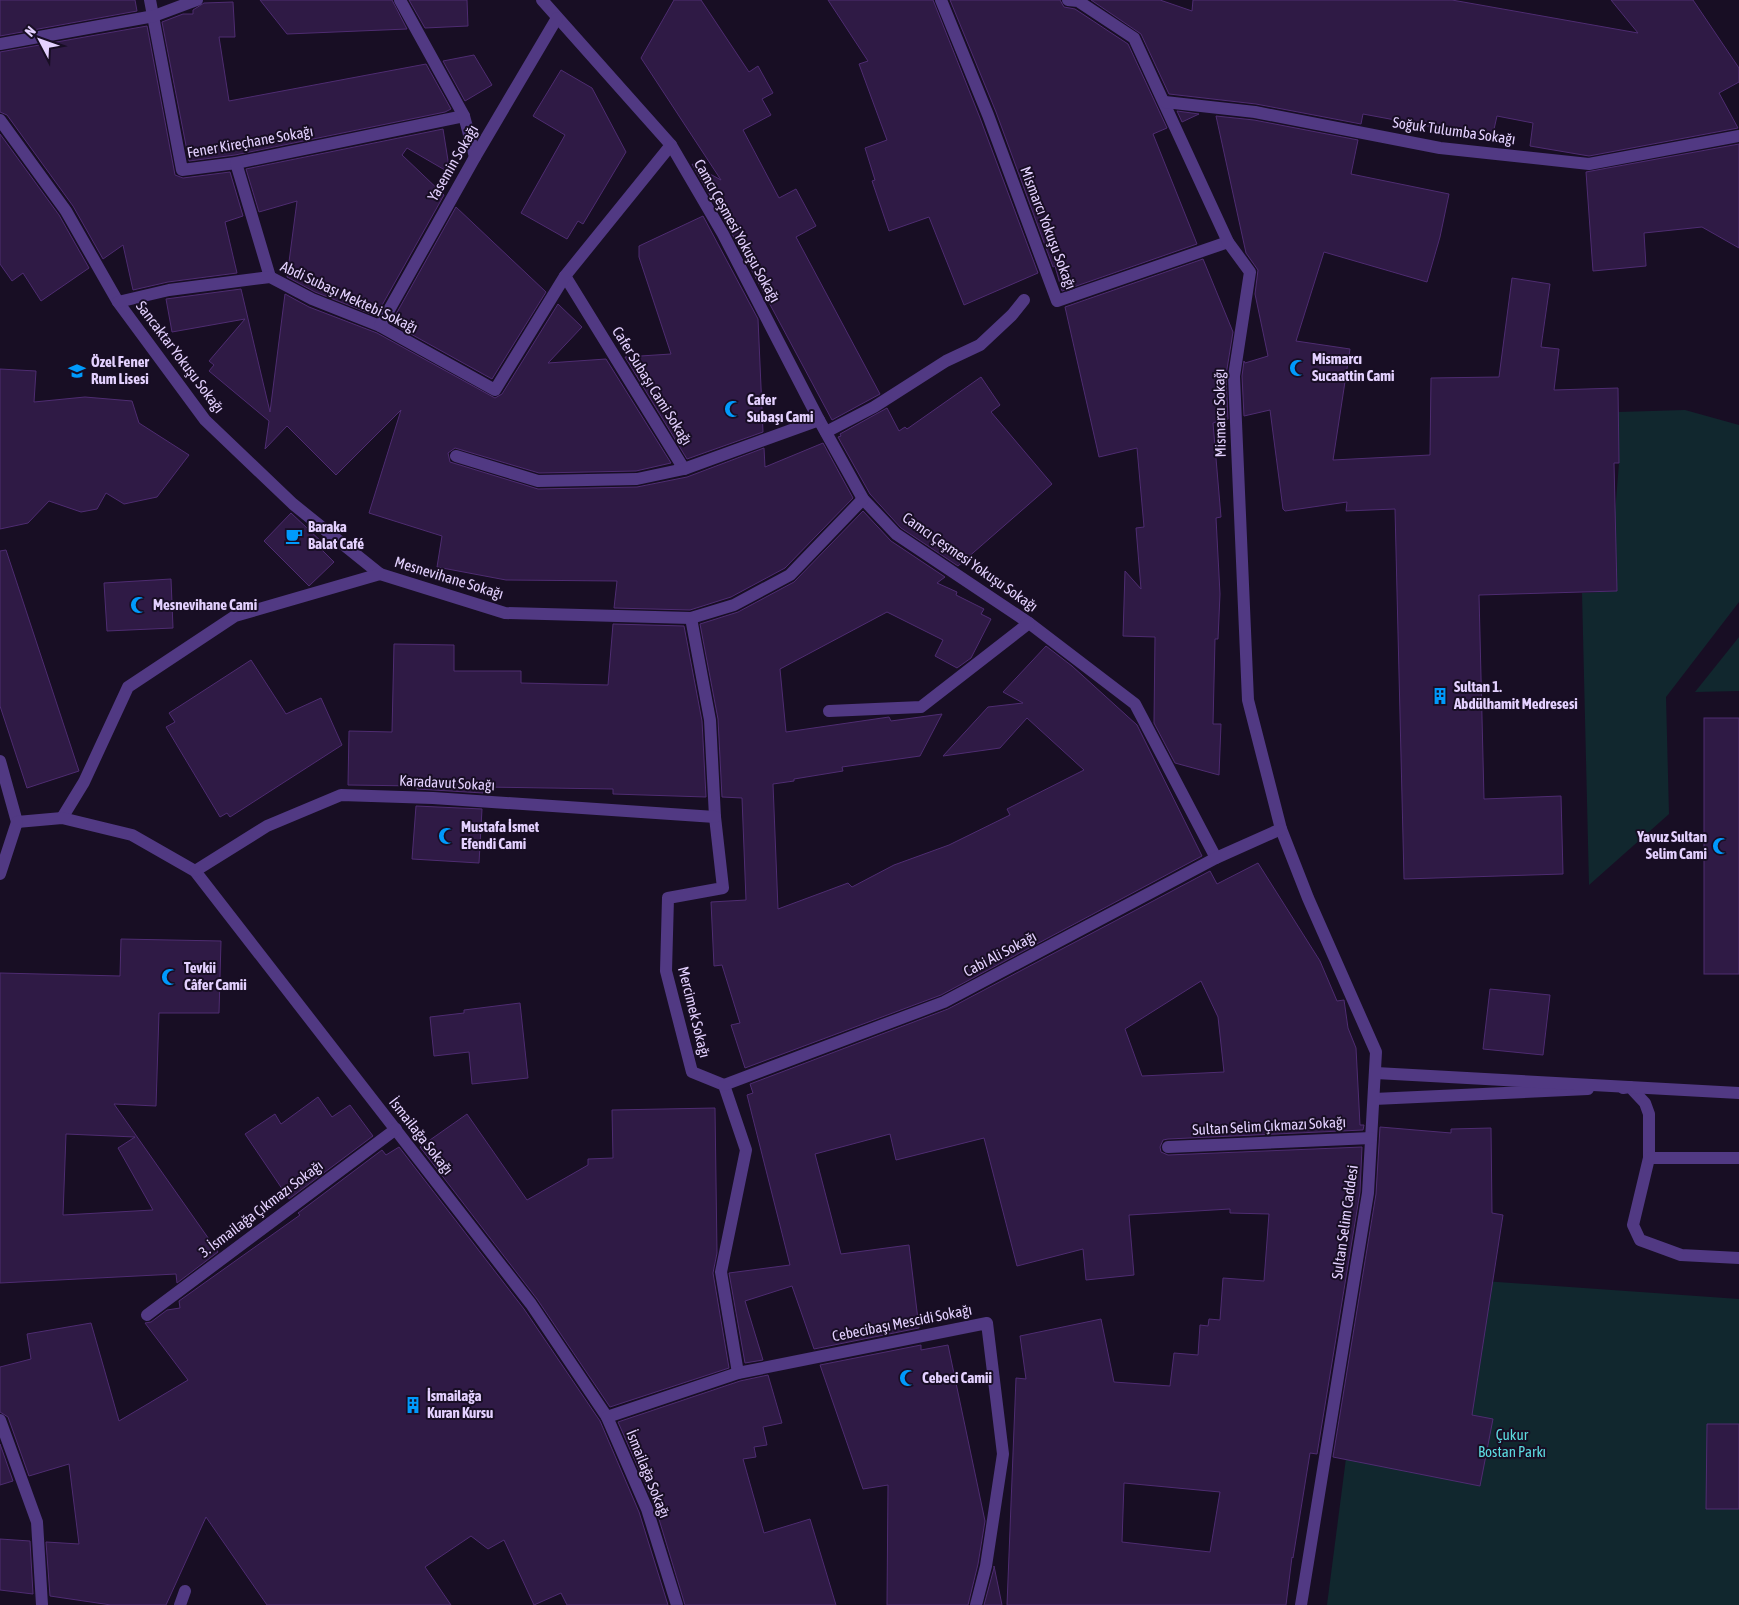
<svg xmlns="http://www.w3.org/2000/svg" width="1739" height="1605" font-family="'Asap Condensed',sans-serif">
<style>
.green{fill:#11272e}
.building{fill:#2f1a45;stroke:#4e2c71;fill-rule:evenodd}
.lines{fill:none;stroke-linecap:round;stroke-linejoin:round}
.service{stroke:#513983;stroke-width:12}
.pedestrian{stroke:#513983;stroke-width:12}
.minor{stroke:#513983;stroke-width:12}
.labels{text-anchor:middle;stroke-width:4;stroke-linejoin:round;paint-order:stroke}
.street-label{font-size:15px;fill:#e4d1ff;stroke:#180e24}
.poi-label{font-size:15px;font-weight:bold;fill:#e4d1ff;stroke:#180e24;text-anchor:start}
.park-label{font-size:15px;fill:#5cdbe0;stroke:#180e24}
</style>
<rect width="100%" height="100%" fill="#180e24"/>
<g class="green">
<path d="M 1685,410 L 1739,425 L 1739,602 L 1666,697 L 1669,814 L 1589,885 L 1582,593 L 1617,591 L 1615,513 L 1619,463 L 1618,412 Z"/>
<path d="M 1739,637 L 1739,691 L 1695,692 Z"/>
<path d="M 1370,1273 L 1739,1299 L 1739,1605 L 1327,1605 Z"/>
</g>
<g class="building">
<path d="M 0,0 L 135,0 L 137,11 L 0,36 Z"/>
<path d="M 260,0 L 392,0 L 407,29 L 287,34 Z"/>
<path d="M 409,0 L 467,0 L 468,26 L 425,28 Z"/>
<path d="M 674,0 L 701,0 L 749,72 L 758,66 L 773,93 L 762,99 L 771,115 L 743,130 L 779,198 L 796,189 L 816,226 L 796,237 L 880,394 L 832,420 L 730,230 L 692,164 L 721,180 L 641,58 Z"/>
<path d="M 828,0 L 933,0 L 980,118 L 1038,273 L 964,305 L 929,217 L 889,231 L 872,181 L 875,180 L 865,148 L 887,140 L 859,64 L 868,61 Z"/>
<path d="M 950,0 L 1060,0 L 1064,7 L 1075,9 L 1128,44 L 1167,128 L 1153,134 L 1197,244 L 1062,291 L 1055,266 L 1053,267 L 996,112 Z"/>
<path d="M 1091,0 L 1160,0 L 1192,11 L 1193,0 L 1452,0 L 1638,33 L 1611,0 L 1693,0 L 1739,68 L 1739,82 L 1719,93 L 1738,128 L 1589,156 L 1530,146 L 1533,123 L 1497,116 L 1492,138 L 1363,114 L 1361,124 L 1256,104 L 1169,94 L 1141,34 Z"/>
<path d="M 233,2 L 235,37 L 219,37 L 229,101 L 426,64 L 451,109 L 445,112 L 235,155 L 189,161 L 162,22 L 183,14 L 193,14 L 193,10 L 204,3 Z"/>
<path d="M 147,26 L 175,175 L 183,178 L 230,172 L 243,216 L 225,222 L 237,273 L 168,282 L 133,290 L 123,245 L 103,259 L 73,206 L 7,115 L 0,112 L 0,52 Z"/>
<path d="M 474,55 L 492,85 L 465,101 L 443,61 Z"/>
<path d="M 561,70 L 592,88 L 626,152 L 583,224 L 578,221 L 567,239 L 521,213 L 565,135 L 533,116 Z"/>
<path d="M 1177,111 L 1199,114 L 1182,122 Z"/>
<path d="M 1216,116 L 1254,120 L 1358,140 L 1351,174 L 1449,194 L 1440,237 L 1427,282 L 1324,252 L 1296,341 L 1350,349 L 1333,460 L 1430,455 L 1431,378 L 1499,377 L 1512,278 L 1550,284 L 1541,347 L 1559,349 L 1554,390 L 1618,388 L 1619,463 L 1614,463 L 1617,591 L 1479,595 L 1484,799 L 1561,796 L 1563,874 L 1404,879 L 1395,509 L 1346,511 L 1347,502 L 1285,511 L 1283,509 L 1270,410 L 1244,416 L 1242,376 L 1244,361 L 1245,363 L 1268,356 L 1255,294 L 1258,270 L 1246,253 Z"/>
<path d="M 443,129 L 450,173 L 407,148 L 402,155 L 444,195 L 376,316 L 315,292 L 287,277 L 297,201 L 259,212 L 246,169 Z"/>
<path d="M 0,134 L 59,215 L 89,268 L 41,301 L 23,273 L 12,281 L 0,264 Z"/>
<path d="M 1739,144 L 1739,248 L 1702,227 L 1644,233 L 1646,266 L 1593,271 L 1586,172 Z"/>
<path d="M 456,207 L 546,292 L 492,379 L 391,323 Z"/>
<path d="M 703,216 L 758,319 L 763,432 L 687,459 L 625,357 L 671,354 L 639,257 L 639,246 Z"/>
<path d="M 1203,259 L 1233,332 L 1226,375 L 1228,419 L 1213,423 L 1221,517 L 1216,518 L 1220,594 L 1218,639 L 1215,639 L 1213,724 L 1221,724 L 1219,775 L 1175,763 L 1154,723 L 1155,637 L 1123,636 L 1125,571 L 1141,589 L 1136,528 L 1144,527 L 1137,448 L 1099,457 L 1065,307 Z"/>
<path d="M 241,289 L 270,412 L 285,294 L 309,307 L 377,333 L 495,398 L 502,394 L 558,304 L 582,327 L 548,363 L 606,359 L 671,463 L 636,471 L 539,473 L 455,448 L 448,453 L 450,462 L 538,489 L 637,487 L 687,477 L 764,448 L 765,467 L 823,443 L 853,498 L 785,568 L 731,597 L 690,610 L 614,608 L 617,581 L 506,580 L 437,567 L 442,536 L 369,513 L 401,410 L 336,475 L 287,426 L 265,449 L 269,421 L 209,371 L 214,365 L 209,361 L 245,319 L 172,332 L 166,299 Z"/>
<path d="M 0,369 L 36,371 L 34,402 L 85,397 L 132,401 L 139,423 L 189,455 L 157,497 L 124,504 L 106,493 L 97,509 L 81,512 L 49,501 L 28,523 L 0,529 Z"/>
<path d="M 981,377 L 1000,405 L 991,412 L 1052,484 L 958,566 L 901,528 L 870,494 L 838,437 L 841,436 L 840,434 L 887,408 L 899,431 L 905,427 L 907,429 Z"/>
<path d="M 863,511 L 891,541 L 945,577 L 937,583 L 957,592 L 956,595 L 984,609 L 981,614 L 991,619 L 971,658 L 957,668 L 935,656 L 943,640 L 887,612 L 780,669 L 786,732 L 889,717 L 891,721 L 942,714 L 920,756 L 842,767 L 843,771 L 794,779 L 794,781 L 773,784 L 778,909 L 848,883 L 852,887 L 894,865 L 949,845 L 1010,815 L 1007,809 L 1084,770 L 1027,718 L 1000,748 L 943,756 L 988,707 L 1023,703 L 1003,692 L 1046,646 L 1072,666 L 1137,725 L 1202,856 L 941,995 L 745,1068 L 731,1025 L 740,1023 L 722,965 L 714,966 L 711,902 L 746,900 L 742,798 L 722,797 L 718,719 L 700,624 L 738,612 L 794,582 Z"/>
<path d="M 291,513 L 323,543 L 319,547 L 334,562 L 309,586 L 264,541 Z"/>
<path d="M 6,550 L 79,771 L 27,788 L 0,706 L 0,551 Z"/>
<path d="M 171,579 L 173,628 L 107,631 L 104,583 Z"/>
<path d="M 613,624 L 684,626 L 702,721 L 706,797 L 613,794 L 613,789 L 484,787 L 483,793 L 417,789 L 417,786 L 348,785 L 349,731 L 392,732 L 394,644 L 454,645 L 454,671 L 521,671 L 521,683 L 608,685 Z"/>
<path d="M 251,660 L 286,714 L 321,698 L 342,745 L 230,817 L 227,813 L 220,817 L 166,727 L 175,722 L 169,713 Z"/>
<rect x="1704" y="718" width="35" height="256"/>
<path d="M 416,806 L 482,809 L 479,863 L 412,859 Z"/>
<path d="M 1258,863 L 1320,961 L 1337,1001 L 1344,1000 L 1348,1028 L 1356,1048 L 1360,1125 L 1364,1125 L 1363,1130 L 1168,1139 L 1163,1140 L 1160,1147 L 1161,1152 L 1168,1155 L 1362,1147 L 1360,1192 L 1317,1454 L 1310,1453 L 1293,1558 L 1292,1557 L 1286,1605 L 1007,1605 L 1016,1378 L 1026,1379 L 1020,1336 L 1101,1319 L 1114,1382 L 1170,1386 L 1174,1353 L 1198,1355 L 1200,1325 L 1208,1326 L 1209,1319 L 1220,1320 L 1223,1278 L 1264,1281 L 1269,1214 L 1230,1213 L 1230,1209 L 1129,1215 L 1134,1275 L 1086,1280 L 1083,1249 L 1017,1266 L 984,1138 L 896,1160 L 890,1134 L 815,1154 L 841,1254 L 909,1245 L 919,1328 L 814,1349 L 792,1286 L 745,1301 L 763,1360 L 745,1363 L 729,1273 L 790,1265 L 747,1095 L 753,1093 L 750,1084 L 948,1009 L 1210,871 L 1217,884 ZM 1201,981 L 1218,1017 L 1224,1072 L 1142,1076 L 1125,1029 ZM 1124,1483 L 1220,1492 L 1210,1552 L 1122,1542 Z"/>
<path d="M 121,939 L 221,941 L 219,1013 L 159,1013 L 156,1106 L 114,1104 L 218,1252 L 177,1283 L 176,1274 L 0,1283 L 0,973 L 120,976 ZM 66,1134 L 135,1137 L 118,1148 L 153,1210 L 63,1215 Z"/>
<path d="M 1490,989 L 1550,995 L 1543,1055 L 1483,1049 Z"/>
<path d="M 520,1003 L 528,1078 L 472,1084 L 469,1052 L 434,1056 L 430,1017 L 464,1013 L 464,1010 Z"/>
<path d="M 318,1097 L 332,1117 L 350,1105 L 373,1136 L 289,1199 L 245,1134 L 275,1114 L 281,1124 Z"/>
<path d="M 715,1108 L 717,1253 L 713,1273 L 729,1368 L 610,1407 L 537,1299 L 420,1147 L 467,1114 L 527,1200 L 588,1165 L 588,1159 L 613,1158 L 612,1110 Z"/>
<path d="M 1380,1127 L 1451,1133 L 1451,1129 L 1491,1128 L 1492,1213 L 1503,1215 L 1472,1415 L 1493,1419 L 1480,1486 L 1333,1457 L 1376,1194 Z"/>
<path d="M 399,1147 L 524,1309 L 600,1421 L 639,1512 L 668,1605 L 567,1605 L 561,1593 L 534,1605 L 504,1540 L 488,1549 L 471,1536 L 425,1567 L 451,1605 L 267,1605 L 206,1517 L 166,1605 L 111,1605 L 50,1596 L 46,1542 L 79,1544 L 69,1464 L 29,1476 L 8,1417 L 0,1412 L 0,1367 L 31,1359 L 27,1334 L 91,1323 L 119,1421 L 188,1380 L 145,1323 L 151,1322 L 167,1310 L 180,1308 L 179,1301 L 300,1215 L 298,1213 L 382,1150 L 386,1155 Z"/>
<path d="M 921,1345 L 921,1350 L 948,1345 L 985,1521 L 978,1564 L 968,1605 L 887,1605 L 888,1485 L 863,1489 L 820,1365 Z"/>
<path d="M 768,1375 L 782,1423 L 763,1427 L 767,1445 L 754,1447 L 756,1457 L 743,1459 L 764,1533 L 810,1519 L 836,1605 L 685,1605 L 655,1506 L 618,1422 L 740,1381 Z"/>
<path d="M 1707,1424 L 1739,1424 L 1739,1509 L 1706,1509 Z"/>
<path d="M 0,1444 L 13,1481 L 0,1485 Z"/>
<path d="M 0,1539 L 30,1541 L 33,1594 L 0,1590 Z"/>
<path d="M 994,1566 L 1002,1605 L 984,1605 L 994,1568 Z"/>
</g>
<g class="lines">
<g class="service">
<path d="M 826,432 L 874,407 L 946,361 L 980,345 L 1012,315 L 1024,300"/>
<path d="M 1623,1088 L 1630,1087 L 1645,1103 L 1649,1114 L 1649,1158 L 1633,1225 L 1640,1240 L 1681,1255 L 1739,1258"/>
<path d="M 1374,1099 L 1588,1089"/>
<path d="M 1649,1158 L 1739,1158"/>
</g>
<path class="pedestrian" d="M 1376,1073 L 1739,1093"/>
<g class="minor">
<path d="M 150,0 L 182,170 L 236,163 L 464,116"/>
<path d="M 400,0 L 464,116 L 475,157"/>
<path d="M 542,0 L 671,145 L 723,234 L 819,420 L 863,499 L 896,534 L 1029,623 L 1135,704 L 1216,858"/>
<path d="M 941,0 L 988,115 L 1057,301 L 1228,242"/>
<path d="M 1068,0 L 1078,1 L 1134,38 L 1228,242 L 1250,272 L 1234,376 L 1248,700 L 1281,829 L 1308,898 L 1376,1052 L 1368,1193 L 1301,1605"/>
<path d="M 0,44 L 154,16 L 197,0"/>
<path d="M 1165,102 L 1255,112 L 1440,148 L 1589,164 L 1739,136"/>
<path d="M 0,120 L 66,211 L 118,302 L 205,420 L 293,504 L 380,574"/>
<path d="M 236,163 L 270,277"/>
<path d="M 565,276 L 684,469"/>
<path d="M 118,302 L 169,290 L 270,277 L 312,299 L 380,326 L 495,390 L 565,276 L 671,145"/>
<path d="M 380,326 L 475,157 L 557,18"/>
<path d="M 456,456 L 538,481 L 637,479 L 684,469 L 819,420"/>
<path d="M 691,618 L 710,720 L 715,817 L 723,888 L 668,898 L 666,971 L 692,1072 L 724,1085 L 746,1150 L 721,1272 L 738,1373"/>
<path d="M 829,711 L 921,707 L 1029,623"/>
<path d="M 0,761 L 17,822"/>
<path d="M 62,818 L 84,782 L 128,687 L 235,616 L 380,574 L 505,613 L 691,618 L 734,605 L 790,575 L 863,499"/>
<path d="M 17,822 L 62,818 L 132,835 L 195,871 L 531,1304 L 607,1417 L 647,1509 L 677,1605"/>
<path d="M 195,871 L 267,826 L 341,795 L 433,798 L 715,817"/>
<path d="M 0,874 L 17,822"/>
<path d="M 724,1085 L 944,1002 L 1216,858 L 1281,829"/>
<path d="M 1168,1147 L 1371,1138"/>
<path d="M 147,1315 L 396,1129"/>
<path d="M 607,1417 L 738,1373 L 987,1323 L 1003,1454 L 986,1566 L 976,1605"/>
<path d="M 0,1420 L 37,1522 L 42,1605"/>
<path d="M 180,1605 L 185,1591"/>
</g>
</g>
<defs>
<g id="mosque-bare" transform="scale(1.35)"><path d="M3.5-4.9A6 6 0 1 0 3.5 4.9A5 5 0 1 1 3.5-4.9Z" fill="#009afc" stroke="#180e24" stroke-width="2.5" paint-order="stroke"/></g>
<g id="university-bare" transform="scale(1.35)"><path d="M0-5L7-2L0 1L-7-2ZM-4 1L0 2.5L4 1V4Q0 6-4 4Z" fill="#009afc" stroke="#180e24" stroke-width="2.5" paint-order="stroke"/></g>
<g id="cafe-bare" transform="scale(1.35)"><path d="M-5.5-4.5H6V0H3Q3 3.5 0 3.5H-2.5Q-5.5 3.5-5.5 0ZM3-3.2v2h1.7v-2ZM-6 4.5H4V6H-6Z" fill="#009afc" stroke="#180e24" stroke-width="2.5" paint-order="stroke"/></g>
<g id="building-bare" transform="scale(1.35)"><path d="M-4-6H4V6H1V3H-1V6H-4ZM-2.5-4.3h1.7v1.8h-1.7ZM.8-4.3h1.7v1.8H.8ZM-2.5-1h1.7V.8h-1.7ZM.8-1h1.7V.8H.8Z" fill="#009afc" stroke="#180e24" stroke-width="2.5" paint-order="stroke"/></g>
</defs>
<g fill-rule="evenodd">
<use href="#mosque-bare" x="1298" y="368"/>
<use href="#university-bare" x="77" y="371"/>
<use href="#mosque-bare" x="733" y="409"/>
<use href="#cafe-bare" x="294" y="536"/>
<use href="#mosque-bare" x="139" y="605"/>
<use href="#building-bare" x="1440" y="696"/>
<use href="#mosque-bare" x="447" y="836"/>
<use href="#mosque-bare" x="1721" y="846"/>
<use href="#mosque-bare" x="170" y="977"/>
<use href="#mosque-bare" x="908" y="1378"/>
<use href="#building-bare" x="413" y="1405"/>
</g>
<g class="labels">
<g class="street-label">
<text transform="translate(1454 131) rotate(8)" y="5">Soğuk Tulumba Sokağı</text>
<text transform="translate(250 142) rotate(-10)" y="5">Fener Kireçhane Sokağı</text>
<text transform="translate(453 163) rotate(-60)" y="5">Yasemin Sokağı</text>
<text transform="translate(1048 228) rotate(69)" y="5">Mismarcı Yokuşu Sokağı</text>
<text transform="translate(737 231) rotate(61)" y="5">Camcı Çeşmesi Yokuşu Sokağı</text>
<text transform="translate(349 297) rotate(25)" y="5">Abdi Subaşı Mektebi Sokağı</text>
<text transform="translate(180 357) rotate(53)" y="5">Sancaktar Yokuşu Sokağı</text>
<text transform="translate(652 386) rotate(58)" y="5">Cafer Subaşı Cami Sokağı</text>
<text transform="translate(1220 413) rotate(-91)" y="5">Mismarcı Sokağı</text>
<text transform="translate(970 562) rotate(35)" y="5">Camcı Çeşmesi Yokuşu Sokağı</text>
<text transform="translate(449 578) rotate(17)" y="5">Mesnevihane Sokağı</text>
<text transform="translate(447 783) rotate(3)" y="5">Karadavut Sokağı</text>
<text transform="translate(1000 954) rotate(-28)" y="5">Cabi Ali Sokağı</text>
<text transform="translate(694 1012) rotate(76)" y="5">Mercimek Sokağı</text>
<text transform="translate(1269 1126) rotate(-3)" y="5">Sultan Selim Çıkmazı Sokağı</text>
<text transform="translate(421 1136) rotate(52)" y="5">İsmailağa Sokağı</text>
<text transform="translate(261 1209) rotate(-37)" y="5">3. İsmailağa Çıkmazı Sokağı</text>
<text transform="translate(1345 1222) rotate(-82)" y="5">Sultan Selim Caddesi</text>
<text transform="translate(902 1323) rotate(-11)" y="5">Cebecibaşı Mescidi Sokağı</text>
<text transform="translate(648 1474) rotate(68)" y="5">İsmailağa Sokağı</text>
</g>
<g class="poi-label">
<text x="1312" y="364">Mismarcı<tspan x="1312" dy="17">Sucaattin Cami</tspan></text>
<text x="91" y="367">Özel Fener<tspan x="91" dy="17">Rum Lisesi</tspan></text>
<text x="747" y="405">Cafer<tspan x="747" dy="17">Subaşı Cami</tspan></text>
<text x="308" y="532">Baraka<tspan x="308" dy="17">Balat Café</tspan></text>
<text x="153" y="610">Mesnevihane Cami</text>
<text x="1454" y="692">Sultan 1.<tspan x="1454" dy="17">Abdülhamit Medresesi</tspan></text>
<text x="461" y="832">Mustafa İsmet<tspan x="461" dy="17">Efendi Cami</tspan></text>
<text x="1707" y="842" text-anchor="end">Yavuz Sultan<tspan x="1707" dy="17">Selim Cami</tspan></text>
<text x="184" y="973">Tevkii<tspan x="184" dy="17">Câfer Camii</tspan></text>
<text x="922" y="1383">Cebeci Camii</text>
<text x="427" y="1401">İsmailağa<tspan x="427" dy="17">Kuran Kursu</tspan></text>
</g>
<g class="park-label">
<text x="1512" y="1440">Çukur<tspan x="1512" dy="17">Bostan Parkı</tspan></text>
</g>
</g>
<g transform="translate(40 40) rotate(311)" stroke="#180e24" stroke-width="4" paint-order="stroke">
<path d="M0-4L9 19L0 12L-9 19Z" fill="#e4d1ff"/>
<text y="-8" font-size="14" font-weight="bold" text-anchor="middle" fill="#e4d1ff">N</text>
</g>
</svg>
